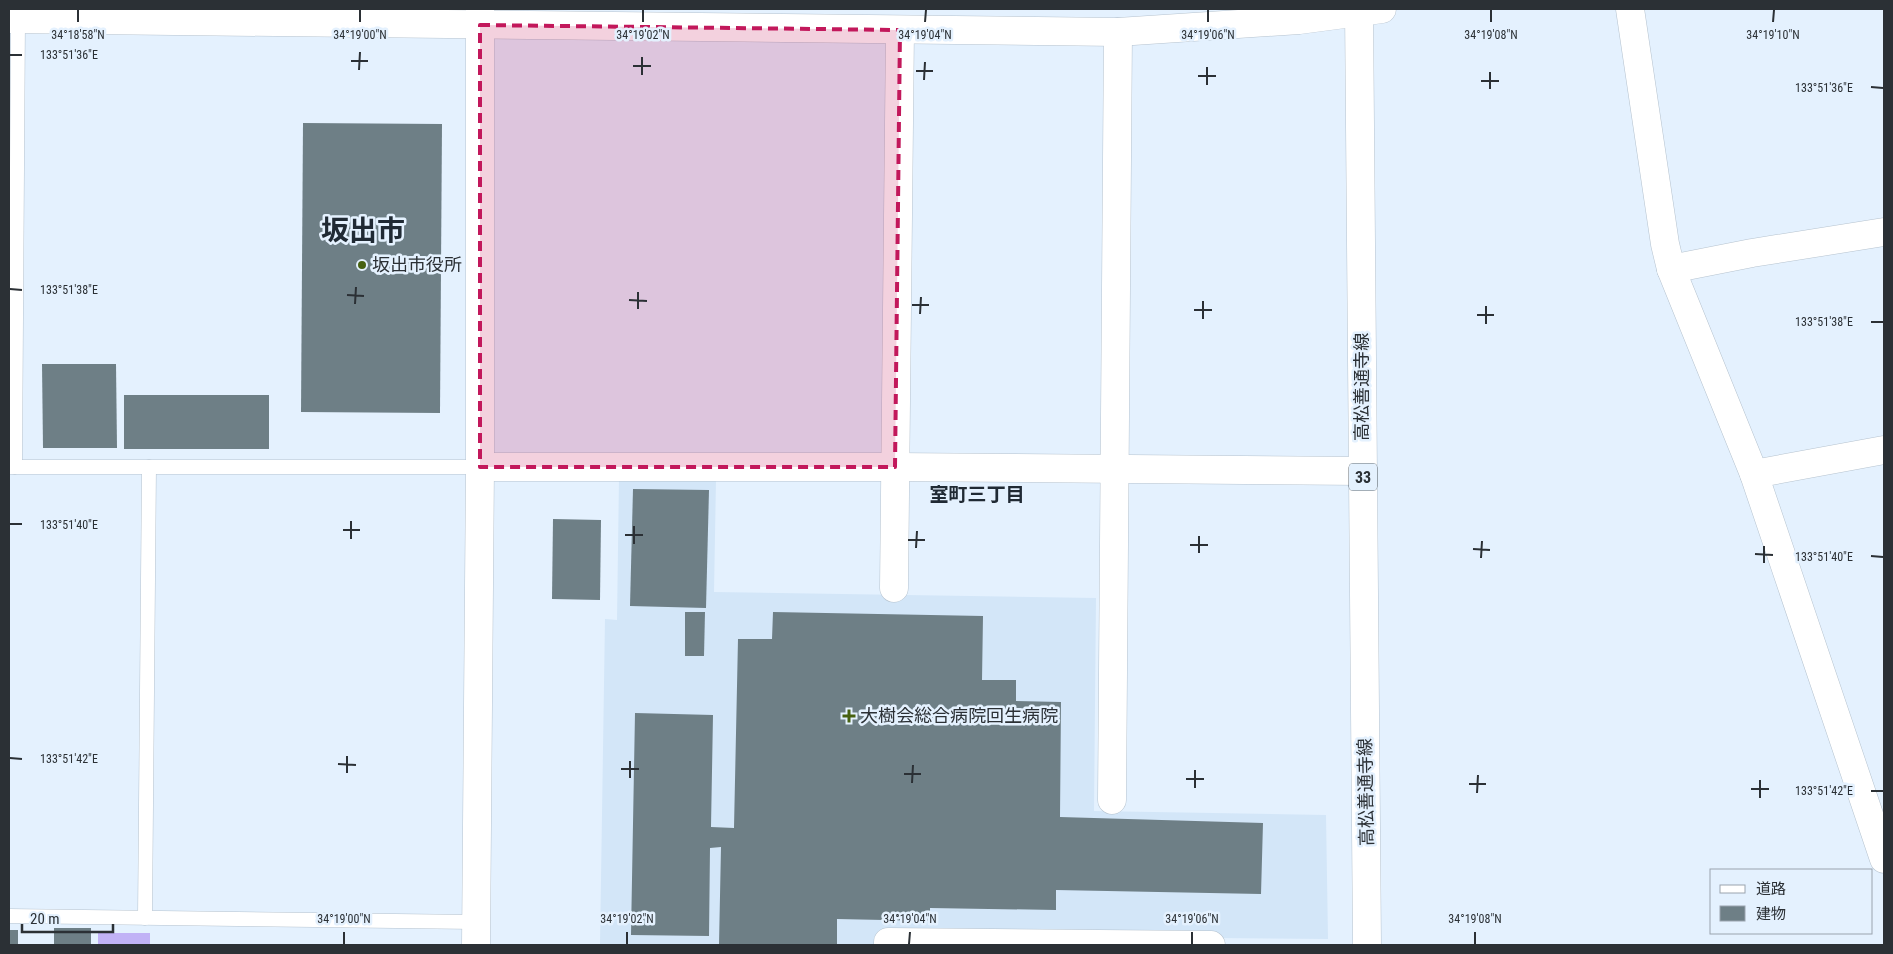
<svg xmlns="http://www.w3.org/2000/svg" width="1893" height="954" font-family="'Roboto Condensed','Noto Sans JP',sans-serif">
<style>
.built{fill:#d3e6f8}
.green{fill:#c1b2f6}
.building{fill:#6e7f86}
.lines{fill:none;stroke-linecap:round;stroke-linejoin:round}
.lane-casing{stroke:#b6c3cf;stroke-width:15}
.street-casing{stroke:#b6c3cf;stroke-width:29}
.secondary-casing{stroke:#b6c3cf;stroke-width:29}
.primary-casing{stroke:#b6c3cf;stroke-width:29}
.lane{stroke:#fff;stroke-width:14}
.street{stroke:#fff;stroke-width:28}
.secondary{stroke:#fff;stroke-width:28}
.primary{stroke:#fff;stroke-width:28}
.marked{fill:#c2185b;fill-opacity:0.2;stroke:#c2185b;stroke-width:4;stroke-dasharray:10 6;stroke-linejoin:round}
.ticks{fill:none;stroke:#2b3035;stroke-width:2}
.poi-dot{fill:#476111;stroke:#e4f1fe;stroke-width:2}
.labels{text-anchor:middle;stroke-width:5;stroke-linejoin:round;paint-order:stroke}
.shield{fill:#e4f1fe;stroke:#626a71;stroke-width:1}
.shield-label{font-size:16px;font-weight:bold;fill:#2b3035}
.poi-label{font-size:18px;fill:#2b3035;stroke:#e4f1fe;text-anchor:start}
.street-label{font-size:18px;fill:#2b3035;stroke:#e4f1fe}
.neighbourhood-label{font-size:19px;font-weight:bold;fill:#202a34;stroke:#e4f1fe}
.town-label{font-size:28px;font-weight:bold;fill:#202a34;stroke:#e4f1fe}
.ticks-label{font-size:12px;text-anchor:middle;fill:#2b3035;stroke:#e4f1fe;stroke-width:5;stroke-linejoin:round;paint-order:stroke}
</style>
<rect width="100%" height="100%" fill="#e4f1fe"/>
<path class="built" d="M 619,478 L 716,480 L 714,592 L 1096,598 L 1094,811 L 1326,815 L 1328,939 L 882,935 L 881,945 L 600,945 L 605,619 L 617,620 Z"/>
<rect class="green" x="98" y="933" width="52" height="12"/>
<g class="building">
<path d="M 303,123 L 442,124 L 440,413 L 301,412 Z"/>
<path d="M 42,364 L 116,364 L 117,448 L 43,448 Z"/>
<rect x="124" y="395" width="145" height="54"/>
<path d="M 633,489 L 709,490 L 706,608 L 630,606 Z"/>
<path d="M 553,519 L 601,520 L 600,600 L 552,599 Z"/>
<path d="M 685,612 L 705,612 L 704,656 L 685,656 Z"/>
<path d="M 773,612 L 983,616 L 982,680 L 1016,680 L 1016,701 L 1061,702 L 1060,817 L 1263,823 L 1261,894 L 1056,890 L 1056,910 L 930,908 L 930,921 L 837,919 L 837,945 L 719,945 L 721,847 L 710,848 L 709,936 L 631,935 L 635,713 L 713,715 L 711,827 L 734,828 L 738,639 L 772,639 Z"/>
<rect x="54" y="928" width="37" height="17"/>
<rect x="9" y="930" width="9" height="15"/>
</g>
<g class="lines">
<g class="lane-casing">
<g id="lane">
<path d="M 9,467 L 480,467"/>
<path d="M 15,467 L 18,19"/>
<path d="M 9,916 L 476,922"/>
<path d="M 145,918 L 149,467"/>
</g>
</g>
<g class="street-casing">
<g id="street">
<path d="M 1630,9 L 1665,244 L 1671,269 L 1754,474 L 1884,859"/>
<path d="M 1671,269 L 1752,253 L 1884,232"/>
<path d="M 480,467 L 895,467 L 1362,471"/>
<path d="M 1754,474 L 1884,450"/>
<path d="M 894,588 L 900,30"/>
<path d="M 1112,800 L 1118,32"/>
<path d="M 476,945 L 480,467 L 480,9"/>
<path d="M 888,945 L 888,942 L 1211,945"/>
</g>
</g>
<g class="secondary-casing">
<path id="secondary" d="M 9,19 L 1118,32 L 1299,20 L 1382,9"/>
</g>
<g class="primary-casing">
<path id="primary" d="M 1359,9 L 1367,945"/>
</g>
<use href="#lane" class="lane"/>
<use href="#street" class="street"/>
<use href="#secondary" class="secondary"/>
<use href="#primary" class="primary"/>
</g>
<path class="marked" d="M 480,25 L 900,30 L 895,467 L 480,467 Z"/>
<path class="ticks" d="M 78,22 L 78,10M 360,22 L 360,10M 643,22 L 643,10M 925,22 L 926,10M 1208,22 L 1208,10M 1491,22 L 1491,10M 1773,22 L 1774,10M 10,55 L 22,55M 351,61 L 368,61M 633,66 L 651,66M 359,70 L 360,52M 916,71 L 933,71M 642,75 L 642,57M 1198,76 L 1216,76M 924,80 L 925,62M 1481,81 L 1499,81M 1207,85 L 1207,67M 1871,87 L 1883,88M 1490,89 L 1490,72M 10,289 L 22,290M 347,295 L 364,296M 629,300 L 647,301M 355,304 L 356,287M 912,305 L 929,305M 638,309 L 638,292M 1194,310 L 1212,310M 920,314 L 921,297M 1477,315 L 1494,315M 1203,319 L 1203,301M 1871,322 L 1883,322M 1486,324 L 1486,306M 10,524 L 22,524M 343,530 L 360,530M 625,535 L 643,535M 351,539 L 351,521M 908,540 L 925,540M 634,544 L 634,526M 1190,545 L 1208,545M 916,548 L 917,531M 1473,549 L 1490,550M 1199,553 L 1199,536M 1755,554 L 1773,555M 1871,556 L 1883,557M 1481,558 L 1482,541M 1764,563 L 1764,546M 10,758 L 22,759M 338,764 L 356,765M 621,769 L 639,769M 347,773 L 347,756M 904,774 L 921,774M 630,778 L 630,761M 1186,779 L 1204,779M 912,783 L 913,765M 1469,784 L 1486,784M 1195,788 L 1195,770M 1751,789 L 1769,789M 1871,791 L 1883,791M 1477,793 L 1478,775M 1760,798 L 1760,780M 344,944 L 344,932M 627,944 L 627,932M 909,944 L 910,932M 1192,944 L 1192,932M 1475,944 L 1475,932"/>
<g class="poi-dot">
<circle cx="362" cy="265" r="5"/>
<path d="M846.5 708.5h5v5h5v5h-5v5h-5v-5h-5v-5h5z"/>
</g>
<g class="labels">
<rect class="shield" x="1349" y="463.5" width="28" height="27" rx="4"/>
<g class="shield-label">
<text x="1363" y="483">33</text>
</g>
<g class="poi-label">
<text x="372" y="271">坂出市役所</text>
<text x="860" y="722">大樹会総合病院回生病院</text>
</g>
<g class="street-label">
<text transform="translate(1362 387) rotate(-90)" y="6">高松善通寺線</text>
<text transform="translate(1366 792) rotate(-91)" y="6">高松善通寺線</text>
</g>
<g class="neighbourhood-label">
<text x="977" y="501">室町三丁目</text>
</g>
<g class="town-label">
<text x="363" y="240">坂出市</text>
</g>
</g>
<g class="ticks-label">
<text x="78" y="39">34°18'58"N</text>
<text x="360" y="39">34°19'00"N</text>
<text x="925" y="39">34°19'04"N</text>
<text x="1208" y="39">34°19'06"N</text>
<text x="1773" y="39">34°19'10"N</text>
<text x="643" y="39">34°19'02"N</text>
<text x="1491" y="39">34°19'08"N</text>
<text x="69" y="59">133°51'36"E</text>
<text x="1824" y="92">133°51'36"E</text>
<text x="69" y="294">133°51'38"E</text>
<text x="1824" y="326">133°51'38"E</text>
<text x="69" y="529">133°51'40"E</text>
<text x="1824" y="561">133°51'40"E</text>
<text x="69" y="763">133°51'42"E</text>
<text x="1824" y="795">133°51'42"E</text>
<text x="344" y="923">34°19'00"N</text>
<text x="627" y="923">34°19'02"N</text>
<text x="910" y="923">34°19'04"N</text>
<text x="1192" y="923">34°19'06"N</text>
<text x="1475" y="923">34°19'08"N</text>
</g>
<rect width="1893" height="954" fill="none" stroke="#2b3035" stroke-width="20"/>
<rect x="1710" y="869" width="162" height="65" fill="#e4f1fe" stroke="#9aa4ae"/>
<rect x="1720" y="885" width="25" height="8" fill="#ffffff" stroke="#9aa4ae"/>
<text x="1756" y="894" font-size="15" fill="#2b3035">道路</text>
<rect x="1720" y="906" width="25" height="15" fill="#6e7f86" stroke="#9aa4ae"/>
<text x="1756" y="919" font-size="15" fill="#2b3035">建物</text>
<path d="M22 924v8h91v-8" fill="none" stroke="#2b3035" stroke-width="2.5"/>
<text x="30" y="924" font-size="15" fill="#2b3035" stroke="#e4f1fe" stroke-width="4" paint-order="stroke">20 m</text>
</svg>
